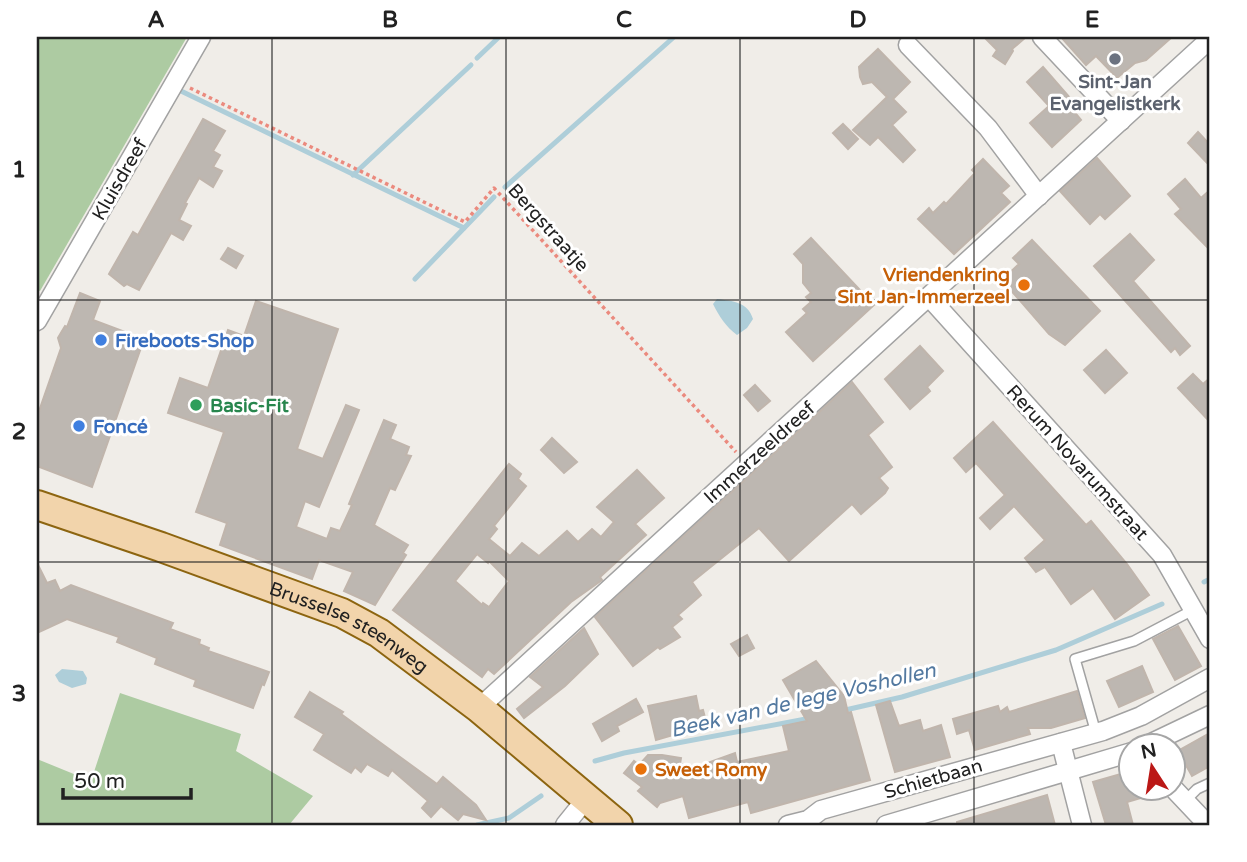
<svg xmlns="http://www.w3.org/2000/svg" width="1247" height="862" font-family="'Varela Round',sans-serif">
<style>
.forest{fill:#adcba2}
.water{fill:#aeced9}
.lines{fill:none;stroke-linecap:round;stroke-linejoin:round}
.stream{stroke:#aeced9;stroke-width:5}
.building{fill:#bdb7b1;stroke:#c0b5ac;stroke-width:2;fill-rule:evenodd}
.service-casing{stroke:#a2a2a2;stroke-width:12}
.minor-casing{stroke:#a2a2a2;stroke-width:21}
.primary-casing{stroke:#8d6510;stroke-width:32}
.path{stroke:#eb8a7e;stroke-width:3.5;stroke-dasharray:3.5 3.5;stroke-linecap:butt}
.service{stroke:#fff;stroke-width:9}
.minor{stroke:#fff;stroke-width:18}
.primary{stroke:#f2d4ab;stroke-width:28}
.grid{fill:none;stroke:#212121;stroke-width:2;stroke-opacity:0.55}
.worship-dot{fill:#6b7280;stroke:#fff;stroke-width:2.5}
.food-dot{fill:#e8710a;stroke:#fff;stroke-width:2.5}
.shop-dot{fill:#3f7fe0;stroke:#fff;stroke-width:2.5}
.leisure-dot{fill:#2e9e5b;stroke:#fff;stroke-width:2.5}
.labels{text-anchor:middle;stroke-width:6;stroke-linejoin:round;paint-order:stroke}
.worship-label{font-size:19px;font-weight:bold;fill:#5b616d;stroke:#fff}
.street-label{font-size:19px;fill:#212121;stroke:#fff}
.food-label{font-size:19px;font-weight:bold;fill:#c56008;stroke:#fff;text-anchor:end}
.shop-label{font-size:19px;font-weight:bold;fill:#366cbe;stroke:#fff;text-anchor:start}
.leisure-label{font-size:19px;font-weight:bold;fill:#27864d;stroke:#fff;text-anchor:start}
.water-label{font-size:21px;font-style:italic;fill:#5379a0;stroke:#fff}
.neatline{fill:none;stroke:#212121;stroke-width:2.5}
.grid-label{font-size:23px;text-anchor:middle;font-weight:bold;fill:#212121}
</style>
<rect width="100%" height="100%" fill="#f0ede8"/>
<g class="forest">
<path d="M 37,37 L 187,37 L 40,291 L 37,290 Z"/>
<path d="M 120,693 L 241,734 L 236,751 L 313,796 L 289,825 L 37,825 L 37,759 L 91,781 Z"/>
</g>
<g class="water">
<path d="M 717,299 C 733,301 748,302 753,319 L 747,328 L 737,335 C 726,327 719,316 713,304 Z"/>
<path d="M 62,669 L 83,671 L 87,678 L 86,684 L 72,688 L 59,682 L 55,675 Z"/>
</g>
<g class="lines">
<g class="stream">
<path d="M 477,58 L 499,37"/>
<path d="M 181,91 L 464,228"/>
<path d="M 353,175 L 471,65"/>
<path d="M 505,187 L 674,37"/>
<path d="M 415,279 L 494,197"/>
<path d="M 1204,582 L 1210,579"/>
<path d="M 841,711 L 902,697 L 1056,650 L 1162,604"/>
<path d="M 595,761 L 624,753 L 811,718"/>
<path d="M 477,825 L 509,818 L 541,796"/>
</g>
</g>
<g class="building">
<path d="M 984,37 L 1026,37 L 1012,49 L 1013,51 L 1005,64 L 993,56 L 997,50 Z"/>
<path d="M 1061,37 L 1172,37 L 1146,60 L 1135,63 L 1117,78 L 1096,56 L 1086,65 Z"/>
<path d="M 878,49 L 910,82 L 893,99 L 906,112 L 892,125 L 915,150 L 903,162 L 878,137 L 870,145 L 853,130 L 887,97 L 872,82 L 863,84 L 860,77 L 859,67 Z"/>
<path d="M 1043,67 L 1077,106 L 1073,110 L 1081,120 L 1052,147 L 1030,123 L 1049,106 L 1027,82 Z"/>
<path d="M 203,119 L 225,131 L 213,151 L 220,155 L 213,167 L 222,171 L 213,187 L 199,178 L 185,203 L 187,204 L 179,220 L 191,226 L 183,240 L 171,233 L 139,290 L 127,284 L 124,286 L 109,274 L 133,232 L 138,235 Z"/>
<path d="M 843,124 L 858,139 L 848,149 L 833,133 Z"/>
<path d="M 1198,132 L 1210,145 L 1210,166 L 1188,143 Z"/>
<path d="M 1097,158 L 1130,196 L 1105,219 L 1100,214 L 1090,224 L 1060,191 Z"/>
<path d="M 983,159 L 1009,186 L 1001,193 L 1010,202 L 954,254 L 918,219 L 929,208 L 933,213 L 944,202 L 946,204 L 975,173 L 972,170 Z"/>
<path d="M 1185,179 L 1201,198 L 1210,190 L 1210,250 L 1175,214 L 1181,209 L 1168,194 Z"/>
<path d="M 1130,234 L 1154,260 L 1133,281 L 1190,346 L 1180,355 L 1175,348 L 1171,352 L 1094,266 Z"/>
<path d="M 811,238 L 874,305 L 813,361 L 786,332 L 807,313 L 803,309 L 811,302 L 806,297 L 811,293 L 803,283 L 803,264 L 794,254 Z"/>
<path d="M 1032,240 L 1100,311 L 1065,345 L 1049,334 L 1002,280 L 1019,264 L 1013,258 Z"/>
<path d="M 228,248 L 243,256 L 236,268 L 221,259 Z"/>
<path d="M 80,293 L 100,301 L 93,320 L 144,339 L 92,487 L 37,466 L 37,417 L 61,348 L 58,338 L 65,326 L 67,327 Z"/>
<path d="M 256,301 L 338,329 L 297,449 L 323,459 L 346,405 L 359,410 L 319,507 L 305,501 L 296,527 L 327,539 L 331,528 L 340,531 L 352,505 L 349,504 L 384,420 L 396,425 L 390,439 L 409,447 L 406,455 L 411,456 L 395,490 L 390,488 L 374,525 L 408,545 L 403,553 L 406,555 L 375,605 L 344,591 L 353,572 L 319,560 L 312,579 L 220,545 L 227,523 L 196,512 L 224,432 L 168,413 L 180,378 L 208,388 L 228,330 L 244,336 Z"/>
<path d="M 920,346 L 943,371 L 927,387 L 930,391 L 910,409 L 885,379 Z"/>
<path d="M 1106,350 L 1127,373 L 1105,393 L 1084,370 Z"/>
<path d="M 1193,374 L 1203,384 L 1210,378 L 1210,422 L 1178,388 Z"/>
<path d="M 852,382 L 883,422 L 868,435 L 892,467 L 879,478 L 888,488 L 885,493 L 861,514 L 852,504 L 789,561 L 759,528 L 692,582 L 701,595 L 678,615 L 682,619 L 672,627 L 680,637 L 660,649 L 658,647 L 633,666 L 595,617 Z"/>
<path d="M 755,385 L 770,401 L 758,411 L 744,395 Z"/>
<path d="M 993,422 L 1086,525 L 1091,521 L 1127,564 L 1149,595 L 1115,619 L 1093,588 L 1071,604 L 1045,567 L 1036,572 L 1025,558 L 1045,540 L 1014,506 L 990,529 L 980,518 L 1005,495 L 976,463 L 966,472 L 954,458 Z"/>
<path d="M 552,438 L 577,462 L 564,473 L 541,450 Z"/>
<path d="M 509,464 L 521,474 L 518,479 L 526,486 L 494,526 L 497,529 L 489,539 L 510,556 L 522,543 L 539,556 L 567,531 L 578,542 L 592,529 L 601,537 L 614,522 L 597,507 L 637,470 L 664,498 L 635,524 L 646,535 L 600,577 L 602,580 L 571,602 L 494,674 L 488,669 L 482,677 L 393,610 ZM 477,554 L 488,563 L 489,561 L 509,581 L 489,607 L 483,603 L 482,605 L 455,581 Z"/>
<path d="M 37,563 L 47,583 L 55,580 L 60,591 L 71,585 L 173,623 L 170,629 L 200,640 L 199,644 L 209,648 L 208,651 L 269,672 L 264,685 L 262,684 L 253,708 L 194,686 L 196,680 L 155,664 L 157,658 L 117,642 L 119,637 L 67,619 L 37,633 Z"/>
<path d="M 1178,626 L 1201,666 L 1175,680 L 1153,639 Z"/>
<path d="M 584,628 L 598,654 L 565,686 L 524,718 L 517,709 L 543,687 L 530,677 Z"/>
<path d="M 747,635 L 754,648 L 739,656 L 731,644 Z"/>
<path d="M 816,661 L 844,696 L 848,713 L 851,712 L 870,780 L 751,813 L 748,802 L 689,818 L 683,796 L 660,803 L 657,807 L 638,791 L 642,787 L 624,773 L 634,761 L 639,765 L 648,755 L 662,755 L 681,758 L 680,764 L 699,766 L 735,753 L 737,762 L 789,751 L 783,726 L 807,721 L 783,680 Z"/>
<path d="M 1142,666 L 1153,692 L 1119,707 L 1107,681 Z"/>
<path d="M 1077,691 L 1085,718 L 1051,728 L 1028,728 L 1030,734 L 975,750 L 969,730 L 957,734 L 953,719 L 998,706 L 1000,712 L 1007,707 L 1009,712 Z"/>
<path d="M 310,692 L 343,712 L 341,714 L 437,784 L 443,777 L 476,805 L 486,820 L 463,814 L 458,820 L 441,806 L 431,817 L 422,808 L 428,801 L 392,770 L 388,776 L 367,764 L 361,772 L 355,767 L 351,773 L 314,750 L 324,734 L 295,717 Z"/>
<path d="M 696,696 L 699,711 L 703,710 L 707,725 L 656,740 L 648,706 Z"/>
<path d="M 636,699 L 643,712 L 617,726 L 619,731 L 602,741 L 593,724 Z"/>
<path d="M 890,701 L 899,726 L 920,720 L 923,731 L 941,725 L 950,757 L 895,772 L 876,705 Z"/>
<path d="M 1210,733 L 1210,766 L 1192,776 L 1178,751 Z"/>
<path d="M 1131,771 L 1131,788 L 1161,788 L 1161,792 L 1127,802 L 1133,825 L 1106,825 L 1093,782 Z"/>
<path d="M 1047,795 L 1055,825 L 957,825 L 957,822 Z"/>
</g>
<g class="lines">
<g class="service-casing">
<g id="service">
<path d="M 1096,733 L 1075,659 L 1134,641 L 1193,610"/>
<path d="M 1185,801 L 1197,789 L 1210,783"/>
</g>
</g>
<g class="minor-casing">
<g id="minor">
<path d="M 1042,37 L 1121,121"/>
<path d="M 908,45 L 988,128 L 1039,196"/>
<path d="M 929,297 L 1162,555 L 1210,639"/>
<path d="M 37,321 L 201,37"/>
<path d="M 479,708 L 1210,39"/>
<path d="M 1061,743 L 1082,825"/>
<path d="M 1145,746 L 1210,715"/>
<path d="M 1173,788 L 1208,825"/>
<path d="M 565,825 L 586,799"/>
<path d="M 788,825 L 808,820 L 821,810 L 1103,731 L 1141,716 L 1210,678"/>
<path d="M 886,825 L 1132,752"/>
</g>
</g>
<g class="primary-casing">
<g id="primary">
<path id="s1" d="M 37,505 L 161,547 L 342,613 L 379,633 L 479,708 L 618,825"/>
</g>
</g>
<path class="path" d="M 190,88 L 465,222 L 494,188 L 736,452"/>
<use href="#service" class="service"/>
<use href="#minor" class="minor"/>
<use href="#primary" class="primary"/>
</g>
<path class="grid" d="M 272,37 L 272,825M 506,37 L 506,825M 740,37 L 740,825M 974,37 L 974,825M 37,300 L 1210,300M 37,562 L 1210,562"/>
<circle class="worship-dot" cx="1115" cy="59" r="7"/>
<g class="food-dot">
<circle cx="1024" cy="285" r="7"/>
<circle cx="641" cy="769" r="7"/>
</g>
<g class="shop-dot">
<circle cx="101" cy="340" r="7"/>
<circle cx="79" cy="426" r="7"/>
</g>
<circle class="leisure-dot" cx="196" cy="405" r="7"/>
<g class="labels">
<g class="worship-label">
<text x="1115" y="88">Sint-Jan<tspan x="1115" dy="22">Evangelistkerk</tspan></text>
</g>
<g class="street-label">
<text transform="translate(119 179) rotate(-60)" y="7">Kluisdreef</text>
<text transform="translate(549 227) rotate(48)" y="7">Bergstraatje</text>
<text transform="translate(759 452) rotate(-42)" y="7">Immerzeeldreef</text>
<text transform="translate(1078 462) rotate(48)" y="7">Rerum Novarumstraat</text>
<text dy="7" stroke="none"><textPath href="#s1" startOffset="336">Brusselse steenweg</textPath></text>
<text transform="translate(933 778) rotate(-16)" y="7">Schietbaan</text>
</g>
<g class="food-label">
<text x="1010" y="281">Vriendenkring<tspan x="1010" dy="22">Sint Jan-Immerzeel</tspan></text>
<text x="655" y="776" text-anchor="start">Sweet Romy</text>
</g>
<g class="shop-label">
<text x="115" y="347">Fireboots-Shop</text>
<text x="93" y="433">Foncé</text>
</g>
<g class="leisure-label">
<text x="210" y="412">Basic-Fit</text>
</g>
<g class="water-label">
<text transform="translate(803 700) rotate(-13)" y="7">Beek van de lege Voshollen</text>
</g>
</g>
<rect width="1247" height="862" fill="none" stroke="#ffffff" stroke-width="77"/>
<g transform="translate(1152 767) rotate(348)"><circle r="33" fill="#ffffff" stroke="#a6a6a6" stroke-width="2"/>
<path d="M0-5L12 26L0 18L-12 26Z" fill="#bb1816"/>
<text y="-10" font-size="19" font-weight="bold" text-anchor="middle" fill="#212121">N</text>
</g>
<path d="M63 788v10h128v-10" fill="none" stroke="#212121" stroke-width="3.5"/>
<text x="74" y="788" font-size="21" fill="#212121" stroke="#ffffff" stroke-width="5" paint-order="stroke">50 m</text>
<rect x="38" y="38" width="1170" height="786" class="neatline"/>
<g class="grid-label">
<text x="156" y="27">A</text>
<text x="390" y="27">B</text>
<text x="624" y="27">C</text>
<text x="858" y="27">D</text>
<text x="1092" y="27">E</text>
<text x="19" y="177">1</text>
<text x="19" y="439">2</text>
<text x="19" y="701">3</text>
</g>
</svg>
